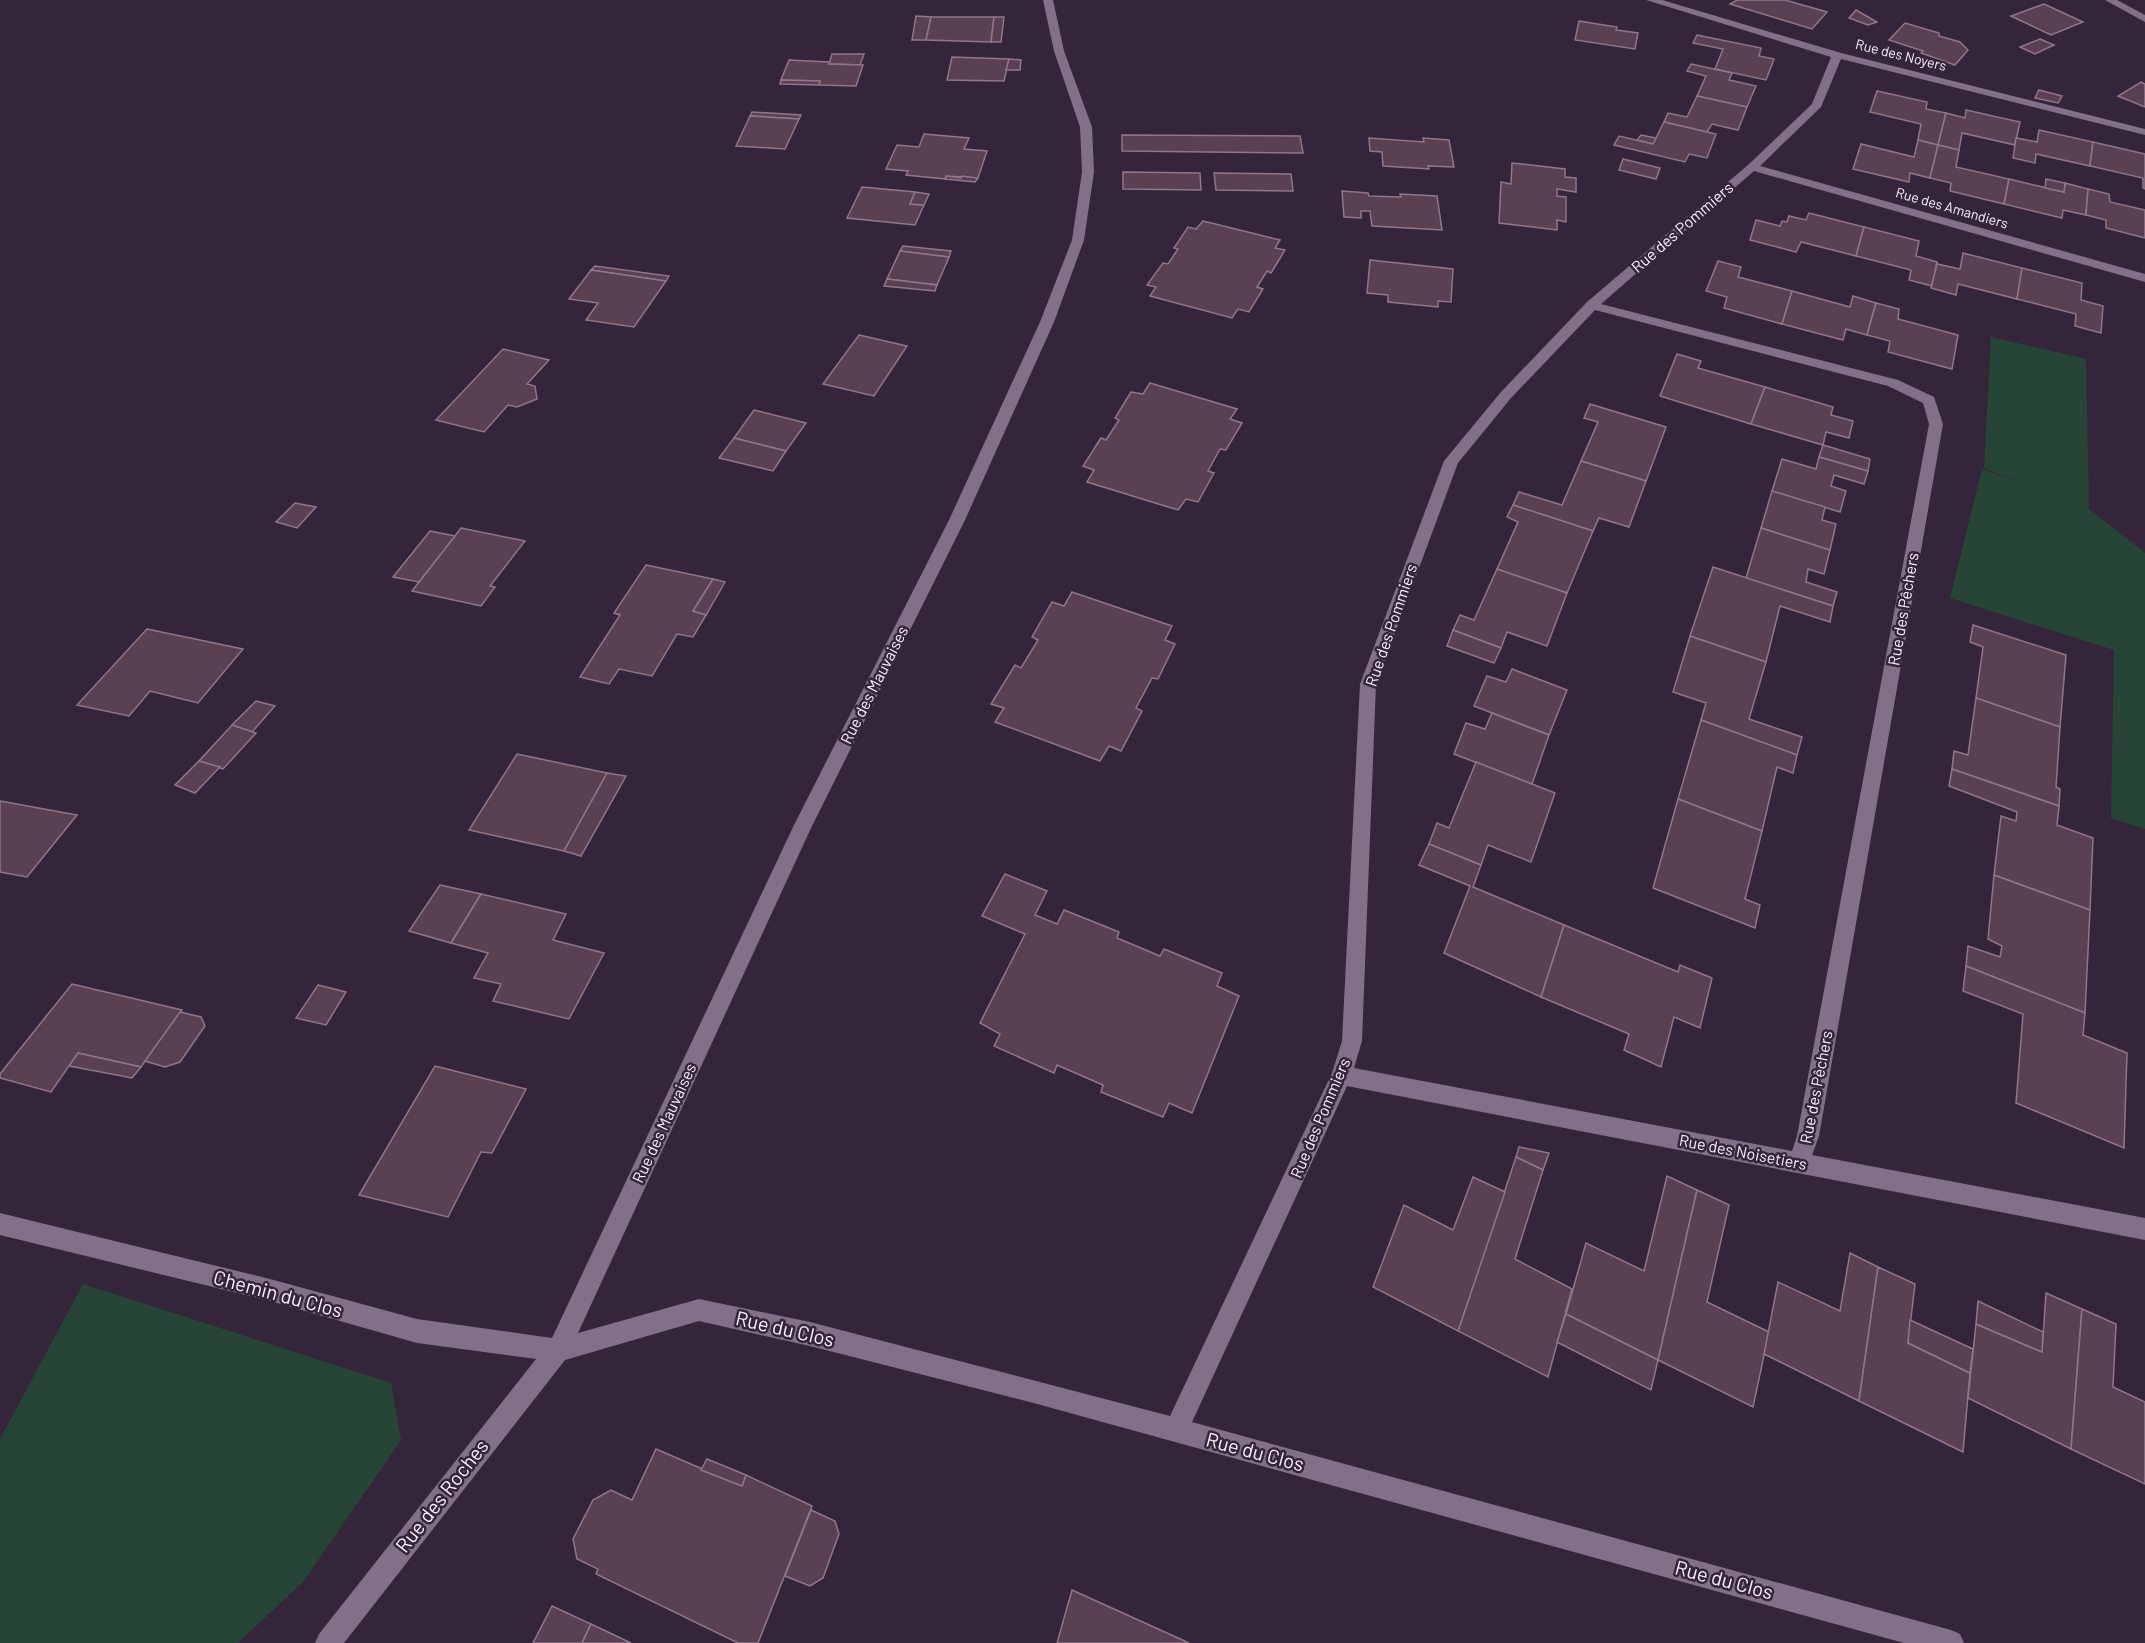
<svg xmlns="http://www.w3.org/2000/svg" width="2145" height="1643" font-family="Barlow,sans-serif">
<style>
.green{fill:#274537}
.building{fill:#594153;stroke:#90768a;stroke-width:1.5}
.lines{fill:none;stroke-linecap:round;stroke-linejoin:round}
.street{fill:#826f88;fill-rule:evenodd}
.labels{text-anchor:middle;stroke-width:5;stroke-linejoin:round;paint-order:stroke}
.far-street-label{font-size:14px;fill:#fbf0fe;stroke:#35253a}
.street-label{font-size:16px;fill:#fbf0fe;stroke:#35253a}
.near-street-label{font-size:20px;fill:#fbf0fe;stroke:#35253a}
</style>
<rect width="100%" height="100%" fill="#35253a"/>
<g class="green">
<path d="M 1991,337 L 2086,359 L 2089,509 L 2145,553 L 2145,829 L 2111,818 L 2114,650 L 1950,598 L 1982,469 L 2023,484 L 1984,468 Z"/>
<path d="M 83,1284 L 391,1383 L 401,1440 L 303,1582 L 238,1643 L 0,1643 L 0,1439 Z"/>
</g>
<g class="building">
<path d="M 1737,0 L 1785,0 L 1827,12 L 1812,29 L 1730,4 Z"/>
<path d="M 2044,4 L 2083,22 L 2051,35 L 2011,16 Z"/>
<path d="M 1856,10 L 1877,22 L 1868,25 L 1849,18 Z"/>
<path d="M 916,16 L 931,17 L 926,40 L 912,40 Z"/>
<path d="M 931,17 L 994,17 L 991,42 L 926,40 Z"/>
<path d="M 994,17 L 1004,17 L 1001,42 L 991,42 Z"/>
<path d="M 1579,21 L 1617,27 L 1616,30 L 1638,33 L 1635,49 L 1575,40 Z"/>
<path d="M 1905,23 L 1939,33 L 1939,36 L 1960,42 L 1968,50 L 1955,65 L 1921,53 L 1923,51 L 1889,40 Z"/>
<path d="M 1697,35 L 1761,48 L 1759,56 L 1774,59 L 1766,80 L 1715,69 L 1723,49 L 1693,43 Z"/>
<path d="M 2040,39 L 2054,45 L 2035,54 L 2020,47 Z"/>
<path d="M 832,54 L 864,54 L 860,65 L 829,64 Z"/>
<path d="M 952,57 L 1009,59 L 1004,81 L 947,80 Z"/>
<path d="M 1009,59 L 1021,60 L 1020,70 L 1006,70 Z"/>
<path d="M 789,60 L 829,62 L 829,64 L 863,65 L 856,86 L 819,85 L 820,81 L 781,80 Z"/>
<path d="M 1691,64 L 1732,73 L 1729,80 L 1756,86 L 1747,107 L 1697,96 L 1706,76 L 1687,71 Z"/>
<path d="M 781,80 L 820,81 L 819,85 L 780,84 Z"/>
<path d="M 2141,82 L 2145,84 L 2145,107 L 2118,96 Z"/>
<path d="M 2039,90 L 2062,96 L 2058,103 L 2035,98 Z"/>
<path d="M 1877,91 L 1927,102 L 1926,109 L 1946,113 L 1938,145 L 1918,140 L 1921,124 L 1870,112 Z"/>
<path d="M 1697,96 L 1747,107 L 1738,130 L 1712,124 L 1707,132 L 1664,122 L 1668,113 L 1687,117 Z"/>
<path d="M 1966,110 L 2020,122 L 2015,145 L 1962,133 L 1959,150 L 1938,145 L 1946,113 L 1965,118 Z"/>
<path d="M 752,112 L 801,115 L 799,119 L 750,116 Z"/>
<path d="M 750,116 L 799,119 L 785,149 L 736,146 Z"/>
<path d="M 1664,122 L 1716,134 L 1707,158 L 1689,154 L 1685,162 L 1614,145 L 1619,136 L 1653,144 Z"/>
<path d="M 2039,130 L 2093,142 L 2090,166 L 2036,154 L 2035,163 L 2013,158 L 2016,138 L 2037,142 Z"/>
<path d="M 924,134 L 969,138 L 964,149 L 987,151 L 978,178 L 946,176 L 945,179 L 906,175 L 908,171 L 886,169 L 897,145 L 919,147 Z"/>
<path d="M 1122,135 L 1300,136 L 1303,153 L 1122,151 Z"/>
<path d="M 1641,135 L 1656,138 L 1653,144 L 1637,140 Z"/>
<path d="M 1369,138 L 1424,142 L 1423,138 L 1449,140 L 1454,167 L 1428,166 L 1429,169 L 1383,166 L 1382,152 L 1370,151 Z"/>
<path d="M 1918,140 L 1938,145 L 1930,178 L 1910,173 L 1909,182 L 1853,169 L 1861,144 L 1914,157 Z"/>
<path d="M 2093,142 L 2145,154 L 2145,189 L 2143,188 L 2143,178 L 2090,166 Z"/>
<path d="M 1938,145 L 1959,150 L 1956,167 L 2009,179 L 2004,204 L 1950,191 L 1951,183 L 1930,178 Z"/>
<path d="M 1623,159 L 1660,168 L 1656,179 L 1619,170 Z"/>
<path d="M 1512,163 L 1565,169 L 1565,177 L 1576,178 L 1576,192 L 1557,189 L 1557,196 L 1566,197 L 1566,222 L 1557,220 L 1557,230 L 1499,223 L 1501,182 L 1511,184 Z"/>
<path d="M 1123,172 L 1200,173 L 1201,190 L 1123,189 Z"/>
<path d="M 1214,173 L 1291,174 L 1293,191 L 1216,190 Z"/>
<path d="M 946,176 L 961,178 L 962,176 L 978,178 L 975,182 L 945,179 Z"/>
<path d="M 2009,179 L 2064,192 L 2065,183 L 2088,189 L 2086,215 L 2063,210 L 2062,218 L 2004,204 Z"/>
<path d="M 2046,179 L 2065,183 L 2064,192 L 2045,188 Z"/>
<path d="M 862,187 L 915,192 L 910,204 L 924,205 L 915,225 L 847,218 Z"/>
<path d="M 2088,189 L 2109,194 L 2110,202 L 2145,210 L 2145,238 L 2106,228 L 2106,220 L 2086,215 Z"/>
<path d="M 1342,191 L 1368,193 L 1369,196 L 1401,197 L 1400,194 L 1437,196 L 1442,230 L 1372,226 L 1370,211 L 1361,211 L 1361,218 L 1344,217 Z"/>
<path d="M 915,192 L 929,194 L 924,205 L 910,204 Z"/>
<path d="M 1809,213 L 1864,227 L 1856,256 L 1801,242 L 1796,252 L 1750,240 L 1756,220 L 1780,226 L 1782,221 L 1787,222 L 1789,216 L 1806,220 Z"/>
<path d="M 1203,221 L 1280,240 L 1275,248 L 1285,250 L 1271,273 L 1267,271 L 1257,287 L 1263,289 L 1249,312 L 1238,309 L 1232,318 L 1150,296 L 1156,287 L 1147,285 L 1163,263 L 1168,264 L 1178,249 L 1174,248 L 1188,227 L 1196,229 Z"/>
<path d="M 1864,227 L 1919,241 L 1916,256 L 1937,262 L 1932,286 L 1909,280 L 1911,270 L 1856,256 Z"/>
<path d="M 903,246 L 951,251 L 949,257 L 900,251 Z"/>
<path d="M 900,251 L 949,257 L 937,285 L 887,279 Z"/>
<path d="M 1963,253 L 2022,268 L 2017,299 L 1958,284 L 1956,295 L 1931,288 L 1937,264 L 1960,269 Z"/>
<path d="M 1370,260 L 1453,269 L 1451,302 L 1438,301 L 1438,307 L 1388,302 L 1388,295 L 1367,293 Z"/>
<path d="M 1718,261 L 1741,267 L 1738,277 L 1792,291 L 1782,324 L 1724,308 L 1727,297 L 1706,291 Z"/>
<path d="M 595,266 L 669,276 L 666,281 L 591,270 Z"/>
<path d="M 2022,268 L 2082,283 L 2081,300 L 2103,306 L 2101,333 L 2075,326 L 2076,314 L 2017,299 Z"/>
<path d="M 591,270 L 666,281 L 634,327 L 586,320 L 598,303 L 569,299 Z"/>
<path d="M 887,279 L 937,285 L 935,291 L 884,286 Z"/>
<path d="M 1792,291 L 1850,307 L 1853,296 L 1876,303 L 1867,335 L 1846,329 L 1843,340 L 1782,324 Z"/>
<path d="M 1876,303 L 1899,309 L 1898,319 L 1958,335 L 1952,369 L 1888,352 L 1890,341 L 1867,335 Z"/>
<path d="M 859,335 L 907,346 L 874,396 L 823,384 Z"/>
<path d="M 503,349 L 549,360 L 527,384 L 535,386 L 537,399 L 517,407 L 508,405 L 484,432 L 436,420 Z"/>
<path d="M 1677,354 L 1701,361 L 1698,368 L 1765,387 L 1751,424 L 1660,396 Z"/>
<path d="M 1150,383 L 1237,409 L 1230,419 L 1242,423 L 1226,450 L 1220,449 L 1208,471 L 1214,473 L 1198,502 L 1186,499 L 1178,510 L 1087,482 L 1094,470 L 1083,466 L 1101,438 L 1106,440 L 1119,420 L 1115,418 L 1131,392 L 1143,394 Z"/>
<path d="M 1765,387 L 1833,407 L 1831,415 L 1853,421 L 1849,438 L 1826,432 L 1823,445 L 1751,424 Z"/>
<path d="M 1590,404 L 1666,427 L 1646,481 L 1581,461 L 1598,422 L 1584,418 Z"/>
<path d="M 754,410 L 806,423 L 786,451 L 734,438 Z"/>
<path d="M 734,438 L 786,451 L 773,471 L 719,458 Z"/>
<path d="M 1823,445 L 1870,459 L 1868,471 L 1819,457 Z"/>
<path d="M 1819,457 L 1868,471 L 1864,484 L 1834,475 L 1831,486 L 1846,491 L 1840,512 L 1772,491 L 1782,459 L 1816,469 Z"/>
<path d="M 1581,461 L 1646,481 L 1629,527 L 1599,518 L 1593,531 L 1513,505 L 1519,492 L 1562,505 Z"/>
<path d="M 1772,491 L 1825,507 L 1822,520 L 1836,524 L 1830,550 L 1761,528 Z"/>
<path d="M 295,503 L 316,507 L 297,528 L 276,522 Z"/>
<path d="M 1513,505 L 1593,531 L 1567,593 L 1497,569 L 1518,522 L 1507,517 Z"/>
<path d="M 461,528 L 525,541 L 490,586 L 495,587 L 481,606 L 412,591 Z"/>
<path d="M 1761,528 L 1830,550 L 1824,574 L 1808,569 L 1806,582 L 1837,592 L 1833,606 L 1746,578 Z"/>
<path d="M 430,531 L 455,536 L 419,582 L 393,577 Z"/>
<path d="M 646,565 L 713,579 L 693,611 L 706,615 L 693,637 L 677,634 L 652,676 L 619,669 L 609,684 L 580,677 L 620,615 L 614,613 Z"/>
<path d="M 1713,567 L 1833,606 L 1830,622 L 1780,606 L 1766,662 L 1690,636 Z"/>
<path d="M 1497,569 L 1567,593 L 1547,646 L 1507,632 L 1501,648 L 1453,630 L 1460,615 L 1474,620 Z"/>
<path d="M 713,579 L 725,582 L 706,615 L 693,611 Z"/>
<path d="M 1072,592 L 1172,626 L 1165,640 L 1175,644 L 1158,679 L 1152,678 L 1136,708 L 1142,711 L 1121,751 L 1109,746 L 1100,761 L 995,722 L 1004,708 L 991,704 L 1015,665 L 1021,668 L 1038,640 L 1032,637 L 1052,602 L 1064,606 Z"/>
<path d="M 1973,625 L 2066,655 L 2060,727 L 1976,698 L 1983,647 L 1970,642 Z"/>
<path d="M 147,629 L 243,649 L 198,703 L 150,691 L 129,716 L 77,705 Z"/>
<path d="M 1453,630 L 1501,648 L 1494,663 L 1447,646 Z"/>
<path d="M 1690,636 L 1766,662 L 1749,719 L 1802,737 L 1797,755 L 1701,720 L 1706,703 L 1673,692 Z"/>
<path d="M 1512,669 L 1567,690 L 1549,735 L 1474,706 L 1487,676 L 1506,682 Z"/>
<path d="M 1976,698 L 2060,727 L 2056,787 L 2060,789 L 2059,806 L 1952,769 L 1954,751 L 1968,755 Z"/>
<path d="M 256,701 L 275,706 L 252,732 L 232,725 Z"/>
<path d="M 1492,713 L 1549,735 L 1532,784 L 1454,754 L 1466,723 L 1485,729 Z"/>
<path d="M 1701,720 L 1797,755 L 1793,773 L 1777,767 L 1762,831 L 1678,799 Z"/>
<path d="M 232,725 L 256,733 L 223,769 L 199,761 Z"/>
<path d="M 517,754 L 607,773 L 564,851 L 469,830 Z"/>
<path d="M 199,761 L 220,767 L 195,793 L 175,785 Z"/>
<path d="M 1476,762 L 1555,793 L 1531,862 L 1488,845 L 1481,865 L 1429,844 L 1437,823 L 1449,828 Z"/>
<path d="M 1952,769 L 2059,806 L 2057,825 L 2093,838 L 2090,910 L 1994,875 L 2001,816 L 2016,821 L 2017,812 L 1949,786 Z"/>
<path d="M 607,773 L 626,776 L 581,856 L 564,851 Z"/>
<path d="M 1678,799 L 1762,831 L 1745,899 L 1760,905 L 1755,928 L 1653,888 Z"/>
<path d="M 0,801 L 77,815 L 27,877 L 0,872 Z"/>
<path d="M 1429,844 L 1481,865 L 1473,887 L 1564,925 L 1541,997 L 1444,953 L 1470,886 L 1419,865 Z"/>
<path d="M 1005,874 L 1047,891 L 1035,915 L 1057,924 L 1064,910 L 1119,932 L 1117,938 L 1160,956 L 1164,949 L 1222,973 L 1217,986 L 1239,996 L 1192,1113 L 1169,1103 L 1163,1117 L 1101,1092 L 1103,1085 L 1057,1065 L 1054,1073 L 994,1046 L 1000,1034 L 980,1023 L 1025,934 L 982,916 Z"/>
<path d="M 1994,875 L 2090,910 L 2085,1013 L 1966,966 L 1968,946 L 2000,957 L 2002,946 L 1988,939 Z"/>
<path d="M 440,885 L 481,894 L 451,943 L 409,931 Z"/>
<path d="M 481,894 L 566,914 L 553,940 L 604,953 L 569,1019 L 493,1001 L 501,984 L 474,978 L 488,953 L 451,943 Z"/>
<path d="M 1564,925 L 1678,972 L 1680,965 L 1712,978 L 1700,1028 L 1674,1017 L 1661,1067 L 1624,1050 L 1629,1034 L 1541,997 Z"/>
<path d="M 1966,966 L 2085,1013 L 2083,1035 L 2127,1053 L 2124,1148 L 2016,1103 L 2023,1014 L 1963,991 Z"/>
<path d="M 72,984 L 182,1010 L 141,1067 L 78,1053 L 51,1092 L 0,1078 L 0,1074 Z"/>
<path d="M 318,985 L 346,992 L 326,1025 L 296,1018 Z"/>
<path d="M 180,1012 L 201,1017 L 205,1026 L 180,1062 L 165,1067 L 145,1061 Z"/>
<path d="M 78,1053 L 141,1067 L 132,1078 L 69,1066 Z"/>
<path d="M 435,1066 L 526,1089 L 492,1153 L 481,1152 L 448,1217 L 359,1195 Z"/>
<path d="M 1519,1147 L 1549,1153 L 1543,1170 L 1516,1157 Z"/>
<path d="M 1516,1157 L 1543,1170 L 1515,1259 L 1572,1289 L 1548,1377 L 1458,1331 Z"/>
<path d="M 1667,1176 L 1697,1190 L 1658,1360 L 1566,1314 L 1586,1243 L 1644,1271 Z"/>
<path d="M 1473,1177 L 1505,1192 L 1458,1331 L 1373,1287 L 1404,1205 L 1453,1230 Z"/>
<path d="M 1697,1190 L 1729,1205 L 1707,1302 L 1769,1332 L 1753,1407 L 1658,1360 Z"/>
<path d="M 1850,1253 L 1878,1267 L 1859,1401 L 1764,1354 L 1778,1282 L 1840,1311 Z"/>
<path d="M 1878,1267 L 1915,1284 L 1908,1343 L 1970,1373 L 1963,1452 L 1859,1401 Z"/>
<path d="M 2046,1293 L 2082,1309 L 2071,1449 L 1968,1398 L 1976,1324 L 2042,1352 Z"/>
<path d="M 1978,1301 L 2043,1332 L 2042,1352 L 1976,1324 Z"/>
<path d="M 2082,1309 L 2116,1324 L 2113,1387 L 2145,1402 L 2145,1484 L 2071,1449 Z"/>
<path d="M 1566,1314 L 1658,1360 L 1651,1390 L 1557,1342 Z"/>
<path d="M 1910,1320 L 1973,1349 L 1970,1373 L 1908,1343 Z"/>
<path d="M 656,1449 L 742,1486 L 746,1475 L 812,1506 L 758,1643 L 738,1643 L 596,1574 L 598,1569 L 577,1559 L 573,1539 L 593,1500 L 611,1490 L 632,1500 Z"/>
<path d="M 707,1459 L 746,1475 L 742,1486 L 701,1470 Z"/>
<path d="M 811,1510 L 835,1521 L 839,1534 L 823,1578 L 810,1586 L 785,1576 Z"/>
<path d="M 1072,1590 L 1189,1643 L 1057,1643 Z"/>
<path d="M 552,1606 L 591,1624 L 582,1643 L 533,1643 Z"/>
<path d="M 591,1624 L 631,1643 L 582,1643 Z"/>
</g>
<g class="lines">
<g class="street">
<path d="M 1043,0 L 1053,0 L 1064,51 L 1092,127 L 1094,172 L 1084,240 L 1054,322 L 965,520 L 812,826 L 578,1333 L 699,1299 L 810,1322 L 1170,1416 L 1332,1073 L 1342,1041 L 1360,684 L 1444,461 L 1501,392 L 1587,302 L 1748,165 L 1812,104 L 1831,57 L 1646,0 L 1662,0 L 1841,53 L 2145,129 L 2145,135 L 1841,59 L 1821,107 L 1760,166 L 2145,274 L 2145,282 L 1754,171 L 1601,304 L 1898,380 L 1934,397 L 1943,424 L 1819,1136 L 1812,1155 L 2145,1218 L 2145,1240 L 1347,1086 L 1192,1422 L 1951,1630 L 1960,1634 L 1964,1643 L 1904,1643 L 1030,1402 L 810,1346 L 699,1321 L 565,1360 L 344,1643 L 315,1643 L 319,1634 L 536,1359 L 417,1343 L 270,1301 L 0,1235 L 0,1213 L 270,1279 L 417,1319 L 552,1338 L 794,825 L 949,520 L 1040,322 L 1072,240 L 1082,172 L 1080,127 L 1054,51 ZM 1595,310 L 1888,386 L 1923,403 L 1929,424 L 1797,1136 L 1792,1151 L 1354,1068 L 1362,1041 L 1376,684 L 1458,463 L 1511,398 Z"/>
<path d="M 2105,0 L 2117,0 L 2145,15 L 2145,22 Z"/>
</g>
</g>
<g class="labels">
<g class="far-street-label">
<text transform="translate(1901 55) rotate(14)" y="5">Rue des Noyers</text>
<text transform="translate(1952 208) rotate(16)" y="5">Rue des Amandiers</text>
</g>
<g class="street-label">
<text transform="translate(1682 227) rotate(-41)" y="6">Rue des Pommiers</text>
<text transform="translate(1903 609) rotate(-80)" y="6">Rue des Pêchers</text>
<text transform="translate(1391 625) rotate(-71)" y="6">Rue des Pommiers</text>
<text transform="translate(874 685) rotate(-63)" y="6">Rue des Mauvaises</text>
<text transform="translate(1816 1087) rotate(-79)" y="6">Rue des Pêchers</text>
<text transform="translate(1320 1118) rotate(-67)" y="6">Rue des Pommiers</text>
<text transform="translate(664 1123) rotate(-65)" y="6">Rue des Mauvaises</text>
<text transform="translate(1743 1152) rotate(11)" y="6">Rue des Noisetiers</text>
</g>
<g class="near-street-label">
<text transform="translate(278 1294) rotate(15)" y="7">Chemin du Clos</text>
<text transform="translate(785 1329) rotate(13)" y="7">Rue du Clos</text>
<text transform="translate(1255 1452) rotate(15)" y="7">Rue du Clos</text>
<text transform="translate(442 1496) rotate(-52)" y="7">Rue des Roches</text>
<text transform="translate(1724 1580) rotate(15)" y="7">Rue du Clos</text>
</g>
</g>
</svg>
